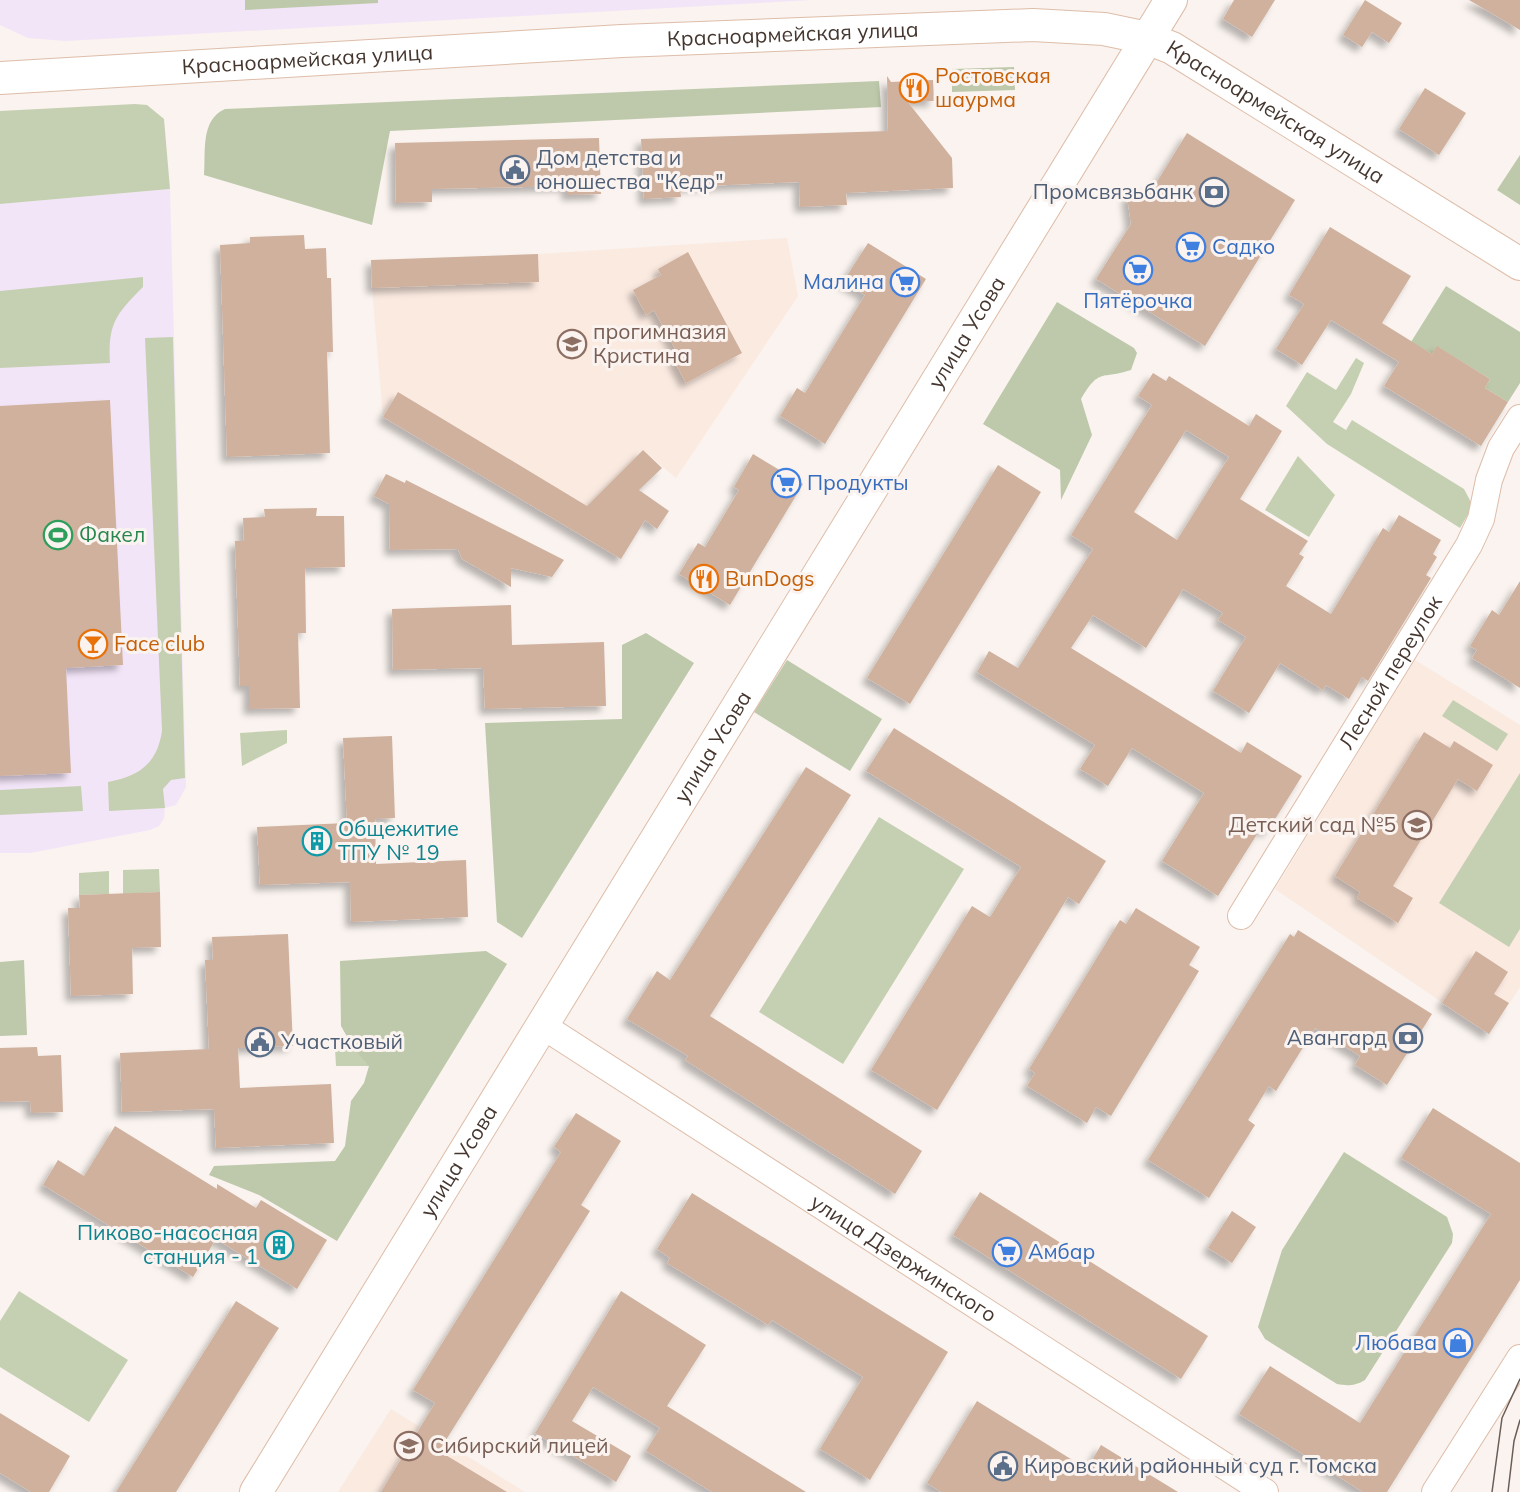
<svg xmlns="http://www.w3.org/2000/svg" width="1520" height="1492" font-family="Mulish,sans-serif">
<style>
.commercial{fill:#f3e5f8}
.built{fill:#fbeae0}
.green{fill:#c5d0b2}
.forest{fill:#bdc9aa}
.building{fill:#cfb19e;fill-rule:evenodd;filter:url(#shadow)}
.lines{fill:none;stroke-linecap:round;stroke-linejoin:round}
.minor-casing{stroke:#debda9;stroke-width:28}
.major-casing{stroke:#debda9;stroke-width:34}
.minor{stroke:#fff;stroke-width:26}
.major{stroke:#fff;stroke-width:32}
.tram{stroke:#6a5d56;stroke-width:1.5}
.labels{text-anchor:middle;stroke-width:6;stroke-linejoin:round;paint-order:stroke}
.street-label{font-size:21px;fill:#45372f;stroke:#faf3ef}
.food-label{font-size:21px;fill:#c56008;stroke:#faf3ef;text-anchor:start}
.service-label{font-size:21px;fill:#4e5e75;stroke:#faf3ef;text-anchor:start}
.shop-label{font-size:21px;fill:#366cbe;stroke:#faf3ef;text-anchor:start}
.education-label{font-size:21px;fill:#785e54;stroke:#faf3ef;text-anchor:start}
.leisure-label{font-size:21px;fill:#27864d;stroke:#faf3ef;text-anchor:start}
.culture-label{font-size:21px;fill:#0d838f;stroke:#faf3ef;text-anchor:start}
</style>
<defs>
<filter id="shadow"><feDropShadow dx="-5.5" dy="5.5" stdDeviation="3" flood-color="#0004"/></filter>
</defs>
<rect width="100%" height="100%" fill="#faf3ef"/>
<g class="commercial">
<path d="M 0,0 L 812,0 L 65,41 L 28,38 L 0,25 Z"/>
<path d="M 170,189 L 186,787 L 176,805 L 165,808 L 164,818 L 159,826 L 150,830 L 30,853 L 0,853 L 0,204 Z"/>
</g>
<g class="built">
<path d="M 787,238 L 798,296 L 676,478 L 643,450 L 587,506 L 398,392 L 383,417 L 372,288 L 539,282 L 538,254 Z"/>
<path d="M 1415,660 L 1520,725 L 1520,987 L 1489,1034 L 1275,889 Z"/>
<path d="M 391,1409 L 525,1492 L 338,1492 Z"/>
</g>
<g class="green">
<path d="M 135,104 L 147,105 L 164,119 L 170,189 L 0,204 L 0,111 Z"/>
<path d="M 143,277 L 143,287 C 115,315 108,324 110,363 L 0,368 L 0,291 Z"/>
<path d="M 173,337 L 185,778 L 171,780 L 163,789 L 165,808 L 109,811 L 108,782 C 139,776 157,764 162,731 L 145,338 Z"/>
<path d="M 1356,358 L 1364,363 L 1351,394 L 1333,422 L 1346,430 L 1352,420 L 1464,489 L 1473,506 L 1460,528 L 1327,444 L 1286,406 L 1307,372 L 1336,390 Z"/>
<path d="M 1298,456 L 1335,495 L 1309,537 L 1265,510 Z"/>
<path d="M 1453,700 L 1508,734 L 1497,751 L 1442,716 Z"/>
<path d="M 287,730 L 287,743 L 242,766 L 240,733 Z"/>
<path d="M 1520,773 L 1520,929 L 1509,947 L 1439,903 Z"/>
<path d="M 81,786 L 83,811 L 0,815 L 0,790 Z"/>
<path d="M 879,817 L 964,869 L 843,1064 L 759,1012 Z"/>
<path d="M 159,869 L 160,892 L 123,894 L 123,870 Z"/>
<path d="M 109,871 L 109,894 L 79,895 L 79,873 Z"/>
<path d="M 426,1019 L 391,1066 L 336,1066 L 335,1048 Z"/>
<path d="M 19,1291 L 128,1360 L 89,1422 L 0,1367 L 0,1321 Z"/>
</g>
<g class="forest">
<path d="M 245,0 L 378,0 L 378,3 L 245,10 Z"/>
<path d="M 1014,67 L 1015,90 L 952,92 L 952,69 Z"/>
<path d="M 879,81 L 881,107 L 390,131 L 372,225 L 204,175 C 206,152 200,120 225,109 Z"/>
<path d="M 1520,155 L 1520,205 L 1497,190 Z"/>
<path d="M 1446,286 L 1520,332 L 1520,383 L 1508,402 L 1485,388 L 1490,379 L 1438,347 L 1432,354 L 1411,342 Z"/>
<path d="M 1057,302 L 1134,348 L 1137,353 L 1131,370 C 1101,380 1100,367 1081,399 L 1092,435 L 1061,500 L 1060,470 L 983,424 Z"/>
<path d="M 646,633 L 694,663 L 522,938 L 497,922 L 485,723 L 622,719 L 622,645 Z"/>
<path d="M 787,660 L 882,719 L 850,771 L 754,712 Z"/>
<path d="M 486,951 L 507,964 L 337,1241 L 259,1195 L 209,1175 L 214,1166 L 335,1161 L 345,1146 L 351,1101 L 364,1083 L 369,1066 L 354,1049 L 341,1026 L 340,961 Z"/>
<path d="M 24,960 L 27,1035 L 0,1036 L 0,962 Z"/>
<path d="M 1344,1152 L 1447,1217 L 1453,1234 L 1452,1243 L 1365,1380 C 1355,1386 1348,1386 1337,1384 L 1265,1339 L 1258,1327 L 1282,1250 Z"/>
</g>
<g class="building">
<path d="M 1234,0 L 1275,0 L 1252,37 L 1223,19 Z"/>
<path d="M 1365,0 L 1402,23 L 1389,43 L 1372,32 L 1362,47 L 1343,35 Z"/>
<path d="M 1469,0 L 1520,0 L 1520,30 Z"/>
<path d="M 887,76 L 891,82 L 933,80 L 934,101 L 907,101 L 952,158 L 953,188 L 846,193 L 847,205 L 800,207 L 799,182 L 680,187 L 681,197 L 644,199 L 641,139 L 888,131 Z"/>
<path d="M 1425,88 L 1466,113 L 1439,155 L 1399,129 Z"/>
<path d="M 1187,133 L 1295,200 L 1205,346 L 1096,279 L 1131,224 L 1127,196 L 1155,185 Z"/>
<path d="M 599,138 L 601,194 L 567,195 L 567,186 L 432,189 L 432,202 L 396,203 L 395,143 Z"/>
<path d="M 1330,227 L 1411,276 L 1382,323 L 1432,354 L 1437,346 L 1490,379 L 1485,388 L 1508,402 L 1481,446 L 1384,386 L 1399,362 L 1331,320 L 1302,365 L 1276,349 L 1304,304 L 1289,295 Z"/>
<path d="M 304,235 L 305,249 L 326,248 L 327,278 L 331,278 L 333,352 L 327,352 L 330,453 L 227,457 L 220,245 L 250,243 L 250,237 Z"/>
<path d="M 868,243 L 926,279 L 825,444 L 780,416 L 797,388 L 805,393 L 865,295 L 843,282 Z"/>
<path d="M 688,252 L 742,353 L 686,383 L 673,359 L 679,356 L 654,310 L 646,315 L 633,290 L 661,275 L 658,269 Z"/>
<path d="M 538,254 L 539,282 L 372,288 L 371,260 Z"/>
<path d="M 1153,373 L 1166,381 L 1169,376 L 1249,426 L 1256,414 L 1282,431 L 1240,499 L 1308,541 L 1299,554 L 1304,557 L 1286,586 L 1331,614 L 1383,528 L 1389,532 L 1399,515 L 1441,540 L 1433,554 L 1437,557 L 1426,575 L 1431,578 L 1368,681 L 1362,677 L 1349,699 L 1326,685 L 1323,690 L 1280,663 L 1249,713 L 1213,691 L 1246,637 L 1218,620 L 1223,613 L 1183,589 L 1146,648 L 1093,615 L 1071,648 L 1241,753 L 1247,742 L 1302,776 L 1267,832 L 1261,828 L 1218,896 L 1162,861 L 1204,793 L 1132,748 L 1108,786 L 1080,769 L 1095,745 L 977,672 L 989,651 L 1018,668 L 1093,549 L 1071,535 L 1152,405 L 1138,396 ZM 1186,430 L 1229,457 L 1177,540 L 1134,512 Z"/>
<path d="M 398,392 L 587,506 L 643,450 L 662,468 L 639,490 L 669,511 L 657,529 L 645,520 L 621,559 L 383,417 Z"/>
<path d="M 110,400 L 123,665 L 66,668 L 71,773 L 0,776 L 0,406 Z"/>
<path d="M 753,454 L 803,484 L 730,605 L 679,574 L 698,543 L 705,547 L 739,490 L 734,487 Z"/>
<path d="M 998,465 L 1041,492 L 910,704 L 867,678 Z"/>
<path d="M 386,474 L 405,483 L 406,480 L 564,560 L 552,577 L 511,568 L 511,587 L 462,559 L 458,549 L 390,550 L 389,504 L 374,496 Z"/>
<path d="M 317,508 L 316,516 L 344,516 L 345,567 L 305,568 L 306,633 L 298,633 L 300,708 L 249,709 L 249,686 L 240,686 L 235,541 L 244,541 L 243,518 L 265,517 L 264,509 Z"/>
<path d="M 1520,581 L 1520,688 L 1472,658 L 1477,650 L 1470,646 L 1492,610 L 1499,615 Z"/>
<path d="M 511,605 L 512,645 L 604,642 L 606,706 L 485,709 L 483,668 L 393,670 L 392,609 Z"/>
<path d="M 894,728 L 1106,861 L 1079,904 L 1068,897 L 937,1110 L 871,1070 L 972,906 L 990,917 L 1021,867 L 866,771 Z"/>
<path d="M 1424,732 L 1450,748 L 1454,741 L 1493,765 L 1477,791 L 1458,779 L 1393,886 L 1413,898 L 1398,923 L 1357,898 L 1360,892 L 1335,876 Z"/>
<path d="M 392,736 L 395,818 L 375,819 L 376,864 L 466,860 L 468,917 L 351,922 L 350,882 L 260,885 L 257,827 L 347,823 L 343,738 Z"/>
<path d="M 806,767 L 851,795 L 710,1016 L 922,1151 L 895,1194 L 685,1060 L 688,1056 L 627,1019 L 657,971 L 670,980 Z"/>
<path d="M 160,892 L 161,947 L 132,948 L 133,994 L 71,996 L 68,908 L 80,908 L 79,895 Z"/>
<path d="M 1136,908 L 1200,947 L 1189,965 L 1199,971 L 1111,1116 L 1096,1107 L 1087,1123 L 1027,1086 L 1035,1073 L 1029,1069 L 1120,920 L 1126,924 Z"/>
<path d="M 1298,930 L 1432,1014 L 1387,1085 L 1355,1065 L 1360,1056 L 1315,1028 L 1276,1091 L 1269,1086 L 1248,1120 L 1255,1125 L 1209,1198 L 1148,1160 L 1290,934 L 1294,937 Z"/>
<path d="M 288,934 L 293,1046 L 238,1048 L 240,1088 L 331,1084 L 334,1143 L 216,1148 L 214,1109 L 122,1112 L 120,1053 L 209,1049 L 205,960 L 213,960 L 212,937 Z"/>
<path d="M 1476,951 L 1508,972 L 1494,994 L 1509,1003 L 1489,1034 L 1442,1003 Z"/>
<path d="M 37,1047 L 38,1056 L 61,1055 L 63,1112 L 31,1113 L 30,1101 L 0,1102 L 0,1048 Z"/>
<path d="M 1433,1108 L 1520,1163 L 1520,1280 L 1387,1492 L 1363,1492 L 1239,1414 L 1270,1366 L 1360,1423 L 1491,1214 L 1401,1158 Z"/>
<path d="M 576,1113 L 621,1141 L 581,1205 L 590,1211 L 439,1451 L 507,1492 L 381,1492 L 435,1403 L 413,1390 L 561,1152 L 554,1147 Z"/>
<path d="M 115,1126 L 217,1189 L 217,1184 L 256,1208 L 261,1200 L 327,1240 L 297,1289 L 216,1239 L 193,1277 L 43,1185 L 58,1160 L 84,1176 Z"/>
<path d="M 980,1192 L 1208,1336 L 1181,1379 L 953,1235 Z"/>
<path d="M 692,1193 L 948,1352 L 870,1480 L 820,1449 L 863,1377 L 772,1320 L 768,1325 L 750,1314 L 667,1263 L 670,1258 L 657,1249 Z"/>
<path d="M 1232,1211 L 1256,1227 L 1232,1263 L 1208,1248 Z"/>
<path d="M 621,1291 L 706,1345 L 667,1406 L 806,1492 L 712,1492 L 646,1451 L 660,1428 L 593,1387 L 572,1421 L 631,1456 L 616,1482 L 535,1433 Z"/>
<path d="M 236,1301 L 279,1328 L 269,1343 L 176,1492 L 116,1492 Z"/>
<path d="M 977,1401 L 1087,1469 L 1101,1445 L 1178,1492 L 941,1492 L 927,1483 Z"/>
<path d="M 0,1413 L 70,1456 L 49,1492 L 31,1492 L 0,1473 Z"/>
</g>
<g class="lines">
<g class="minor-casing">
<g id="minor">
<path id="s1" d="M 1241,916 L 1469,545 L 1481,519 L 1489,480 L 1501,448 L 1520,418"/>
<path id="s2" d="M 543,1026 L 1265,1492"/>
<path d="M 1435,1492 L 1520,1358"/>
</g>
</g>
<g class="major-casing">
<g id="major">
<path id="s3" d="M 0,78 L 622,41 L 1033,25 L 1104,29 L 1147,38 L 1172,48 L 1520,264"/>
<path id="s4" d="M 256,1492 L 1171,0"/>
</g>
</g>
<use href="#minor" class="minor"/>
<use href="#major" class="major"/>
<g class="tram">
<path d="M 1492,1492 L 1502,1418 L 1520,1379"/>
<path d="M 1508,1492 L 1514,1441 L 1520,1420"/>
</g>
</g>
<defs>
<g id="restaurant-ring" transform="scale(1.5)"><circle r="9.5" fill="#faf3ef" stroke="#e8710a" stroke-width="1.5"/><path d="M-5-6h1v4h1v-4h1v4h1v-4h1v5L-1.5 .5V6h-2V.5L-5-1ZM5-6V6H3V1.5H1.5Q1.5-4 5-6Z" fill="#e8710a"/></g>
<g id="civic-ring" transform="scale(1.5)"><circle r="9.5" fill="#faf3ef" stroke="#5c6f8a" stroke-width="1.5"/><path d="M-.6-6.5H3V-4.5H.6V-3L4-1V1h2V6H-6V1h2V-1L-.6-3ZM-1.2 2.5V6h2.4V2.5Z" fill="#5c6f8a"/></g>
<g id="bank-ring" transform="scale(1.5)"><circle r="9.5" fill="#faf3ef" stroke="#5c6f8a" stroke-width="1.5"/><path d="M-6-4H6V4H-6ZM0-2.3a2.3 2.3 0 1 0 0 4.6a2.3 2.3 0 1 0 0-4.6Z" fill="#5c6f8a"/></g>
<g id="supermarket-ring" transform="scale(1.5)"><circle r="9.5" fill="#faf3ef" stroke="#3f7fe0" stroke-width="1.5"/><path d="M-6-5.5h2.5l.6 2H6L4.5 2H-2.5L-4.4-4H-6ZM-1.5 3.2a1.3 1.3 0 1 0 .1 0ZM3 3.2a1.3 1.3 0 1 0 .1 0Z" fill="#3f7fe0"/></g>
<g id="school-ring" transform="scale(1.5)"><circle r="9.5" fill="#faf3ef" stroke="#8d6e63" stroke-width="1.5"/><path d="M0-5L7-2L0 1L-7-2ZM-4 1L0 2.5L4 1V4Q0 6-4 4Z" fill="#8d6e63"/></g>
<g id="stadium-ring" transform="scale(1.5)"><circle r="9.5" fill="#faf3ef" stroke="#2e9e5b" stroke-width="1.5"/><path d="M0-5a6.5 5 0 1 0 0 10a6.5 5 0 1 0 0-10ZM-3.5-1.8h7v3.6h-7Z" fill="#2e9e5b"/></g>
<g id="bar-ring" transform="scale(1.5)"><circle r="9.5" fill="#faf3ef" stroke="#e8710a" stroke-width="1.5"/><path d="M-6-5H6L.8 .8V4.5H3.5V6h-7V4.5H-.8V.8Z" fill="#e8710a"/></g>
<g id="building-ring" transform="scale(1.5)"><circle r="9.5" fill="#faf3ef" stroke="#0f9aa8" stroke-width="1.5"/><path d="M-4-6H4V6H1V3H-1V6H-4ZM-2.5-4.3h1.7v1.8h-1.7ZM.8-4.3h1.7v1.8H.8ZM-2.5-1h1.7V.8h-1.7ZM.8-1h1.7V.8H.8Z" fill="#0f9aa8"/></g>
<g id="shop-ring" transform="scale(1.5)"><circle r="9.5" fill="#faf3ef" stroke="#3f7fe0" stroke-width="1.5"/><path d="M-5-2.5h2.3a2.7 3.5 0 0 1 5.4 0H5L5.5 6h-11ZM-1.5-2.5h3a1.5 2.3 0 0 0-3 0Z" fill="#3f7fe0"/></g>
</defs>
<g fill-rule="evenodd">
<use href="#restaurant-ring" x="914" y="88"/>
<use href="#civic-ring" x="515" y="170"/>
<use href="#bank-ring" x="1214" y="192"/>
<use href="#supermarket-ring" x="1191" y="247"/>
<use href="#supermarket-ring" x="1138" y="270"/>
<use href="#supermarket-ring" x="905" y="282"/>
<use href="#school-ring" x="572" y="344"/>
<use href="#supermarket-ring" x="786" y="483"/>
<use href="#stadium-ring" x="58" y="535"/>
<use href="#restaurant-ring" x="704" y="579"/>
<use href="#bar-ring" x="93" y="644"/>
<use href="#school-ring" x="1417" y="825"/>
<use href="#building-ring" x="317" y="841"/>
<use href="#bank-ring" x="1408" y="1038"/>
<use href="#civic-ring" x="260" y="1042"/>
<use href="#building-ring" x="279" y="1245"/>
<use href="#supermarket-ring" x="1007" y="1252"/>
<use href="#shop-ring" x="1458" y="1343"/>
<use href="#school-ring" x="409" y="1446"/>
<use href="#civic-ring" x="1003" y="1466"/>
</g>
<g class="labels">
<g class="street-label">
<text dy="7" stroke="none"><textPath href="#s3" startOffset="794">Красноармейская улица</textPath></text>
<text dy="7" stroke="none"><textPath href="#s3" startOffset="308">Красноармейская улица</textPath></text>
<text dy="7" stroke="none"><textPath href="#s3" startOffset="1298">Красноармейская улица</textPath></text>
<text dy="7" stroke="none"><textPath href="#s4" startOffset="1360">улица Усова</textPath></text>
<text dy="7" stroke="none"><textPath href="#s1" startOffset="286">Лесной переулок</textPath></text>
<text dy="7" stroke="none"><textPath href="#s4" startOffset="874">улица Усова</textPath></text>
<text dy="7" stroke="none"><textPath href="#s4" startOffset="388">улица Усова</textPath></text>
<text dy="7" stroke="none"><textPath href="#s2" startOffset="429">улица Дзержинского</textPath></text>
</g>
<g class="food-label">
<text x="935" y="83">Ростовская<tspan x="935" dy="24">шаурма</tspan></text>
<text x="725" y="586">BunDogs</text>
<text x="114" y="651">Face club</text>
</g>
<g class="service-label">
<text x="536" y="165">Дом детства и<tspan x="536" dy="24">юношества "Кедр"</tspan></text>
<text x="1193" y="199" text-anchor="end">Промсвязьбанк</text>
<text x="1387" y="1045" text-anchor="end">Авангард</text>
<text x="281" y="1049">Участковый</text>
<text x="1024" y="1473">Кировский районный суд г. Томска</text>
</g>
<g class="shop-label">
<text x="1212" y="254">Садко</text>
<text x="884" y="289" text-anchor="end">Малина</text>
<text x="1138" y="308" text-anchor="middle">Пятёрочка</text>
<text x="807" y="490">Продукты</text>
<text x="1028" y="1259">Амбар</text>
<text x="1437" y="1350" text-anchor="end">Любава</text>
</g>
<g class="education-label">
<text x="593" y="339">прогимназия<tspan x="593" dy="24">Кристина</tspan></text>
<text x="1396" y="832" text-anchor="end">Детский сад №5</text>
<text x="430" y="1453">Сибирский лицей</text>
</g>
<g class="leisure-label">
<text x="79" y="542">Факел</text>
</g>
<g class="culture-label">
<text x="338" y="836">Общежитие<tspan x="338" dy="24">ТПУ № 19</tspan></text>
<text x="258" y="1240" text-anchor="end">Пиково-насосная<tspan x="258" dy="24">станция - 1</tspan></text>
</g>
</g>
</svg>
